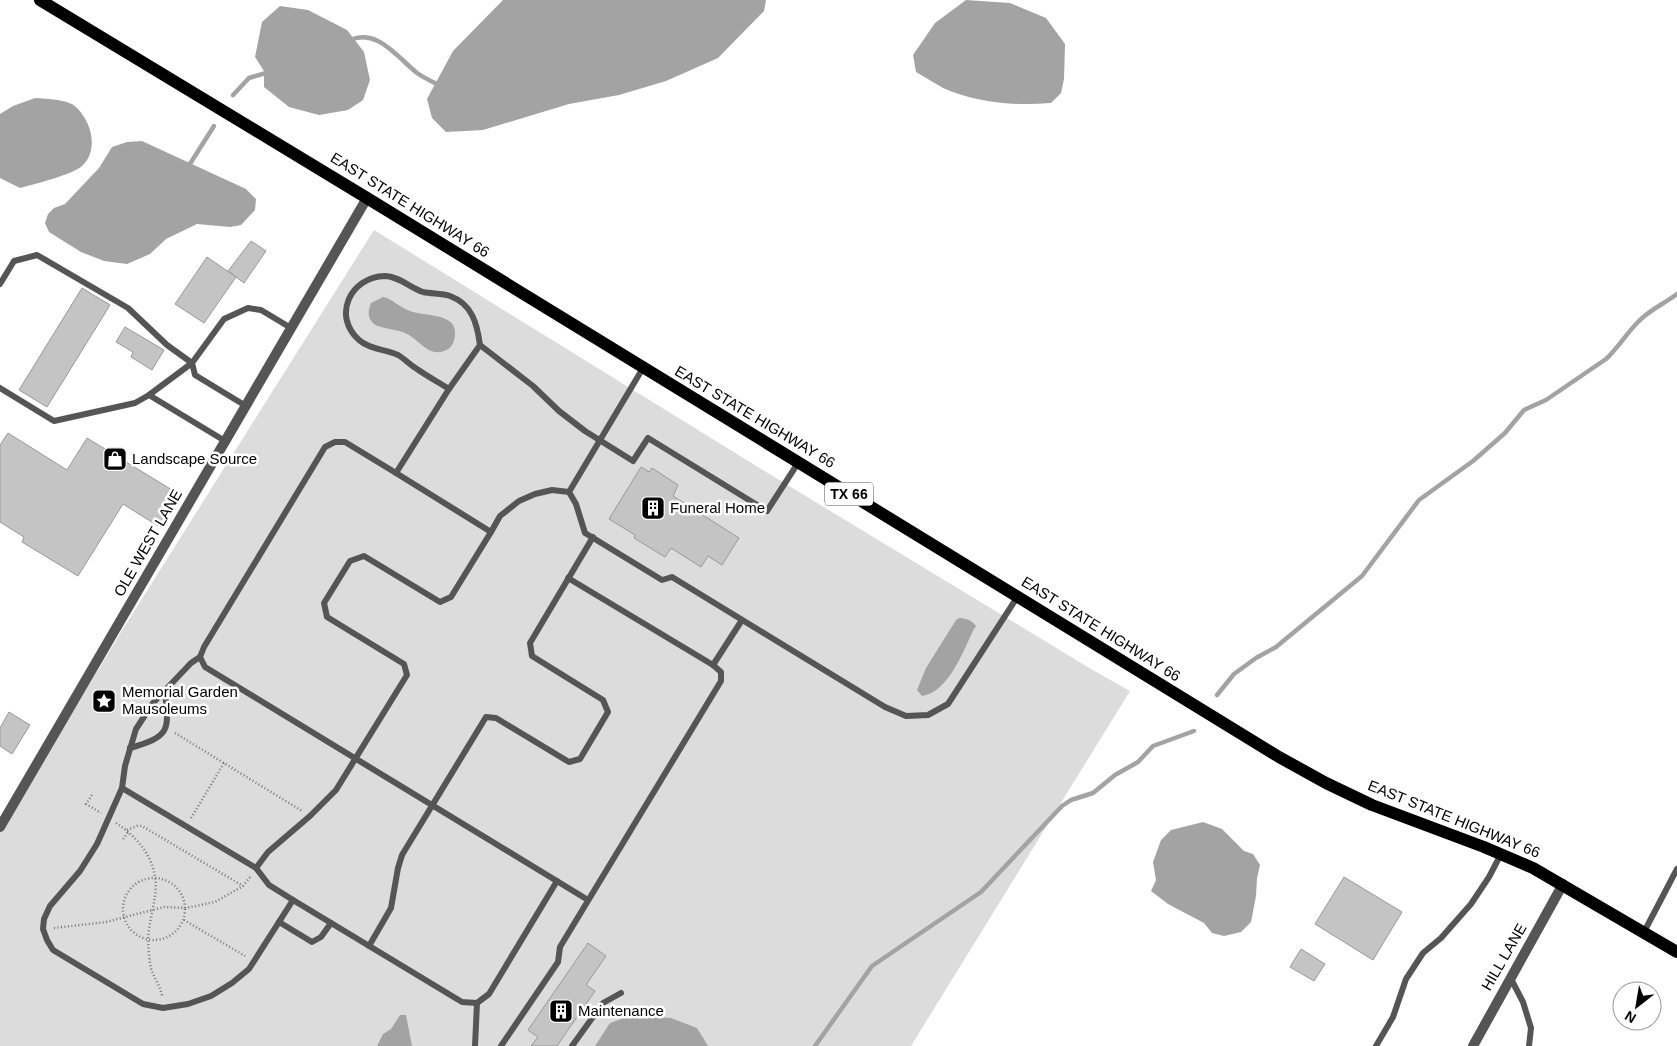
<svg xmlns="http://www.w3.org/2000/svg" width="1677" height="1046" font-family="Helvetica,sans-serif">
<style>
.green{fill:#dcdcdc}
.water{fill:#a3a3a3}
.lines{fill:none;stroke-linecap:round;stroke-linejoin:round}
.stream{stroke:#a3a3a3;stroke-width:4.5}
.building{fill:#c4c4c4;stroke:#999}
.path{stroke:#777;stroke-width:2.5;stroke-dasharray:1 2.5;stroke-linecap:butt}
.service{stroke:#555;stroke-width:6}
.minor{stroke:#555;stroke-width:10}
.primary{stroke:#000;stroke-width:12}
.labels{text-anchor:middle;stroke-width:5;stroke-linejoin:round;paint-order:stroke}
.shield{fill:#fff;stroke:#4c4c4c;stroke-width:1}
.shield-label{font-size:14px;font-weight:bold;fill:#000}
.street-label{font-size:15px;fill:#000;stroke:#fff}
.poi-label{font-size:15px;fill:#000;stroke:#fff;text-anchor:start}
</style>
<rect width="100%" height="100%" fill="#fff"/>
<path class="green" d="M 374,230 L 771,475 L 1091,669 L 1130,691 L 911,1046 L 0,1046 L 0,832 L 121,632 Z"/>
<g class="water">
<path d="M 503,0 L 766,0 L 764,11 L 718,58 L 666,81 L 619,95 L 569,104 L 483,130 L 446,132 L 432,118 L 427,99 L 453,51 Z"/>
<path d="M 966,0 L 1010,3 L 1046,18 L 1065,44 L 1064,79 L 1061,93 L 1051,103 C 1014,106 977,103 943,88 C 934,83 925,77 916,72 L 913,55 L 935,23 Z"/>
<path d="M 280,6 L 308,10 L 347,30 L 364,52 L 370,80 L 363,100 L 348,110 L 319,115 L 289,107 L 264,87 L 264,71 L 255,57 L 262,22 Z"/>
<path d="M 35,98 C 47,99 67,99 76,107 C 92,122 99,151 82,166 C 72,175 34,184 20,188 L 0,178 L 0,114 L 13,106 Z"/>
<path d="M 142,141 L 246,189 L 256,199 L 255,210 L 241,225 L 230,227 L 197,224 L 166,239 L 150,254 L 127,264 L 104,261 L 81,252 L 49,232 L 45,223 L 48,214 L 54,208 L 65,204 L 99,168 L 112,147 L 127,142 Z"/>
<path d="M 383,297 C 393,299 400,308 410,311 C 425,317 458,312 455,336 C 454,343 451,349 444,351 C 429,357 419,340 407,334 C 398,329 381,329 374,324 C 367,318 368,310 371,303 Z"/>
<path d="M 959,618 C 965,618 972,620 976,626 L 974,629 C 963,651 949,692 922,696 L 917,690 L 926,668 L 956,620 Z"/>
<path d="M 1203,822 L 1222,829 L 1244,851 L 1253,854 L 1260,865 L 1257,878 L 1256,896 L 1251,922 L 1241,932 L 1224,936 L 1212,933 L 1204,923 L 1168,904 L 1151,891 L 1156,880 L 1153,862 L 1161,840 L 1171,830 Z"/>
<path d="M 400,1015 L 406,1015 L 412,1046 L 377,1046 L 383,1034 L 391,1029 Z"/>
<path d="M 632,1015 L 671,1018 L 697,1028 L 708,1046 L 595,1046 L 610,1023 Z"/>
</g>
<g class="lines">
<g class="stream">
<path d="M 348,41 C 377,27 396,56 417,73 C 424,78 433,82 441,86"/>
<path d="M 233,95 L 249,78 L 269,72"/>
<path d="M 188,167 L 214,126"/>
<path d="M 1217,695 L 1234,674 L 1256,658 L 1276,647 L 1362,576 L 1419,500 L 1473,461 L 1505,433 L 1524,410 L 1546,400 L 1606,359 C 1618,348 1626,334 1638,322 C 1649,310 1664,304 1677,294"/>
<path d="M 815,1046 L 872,966 L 981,892 L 1062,806 L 1071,800 L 1093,793 L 1115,775 L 1138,762 L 1153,746 L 1194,731"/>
</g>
</g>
<g class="building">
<path d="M 251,241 L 266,251 L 244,283 L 228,271 Z"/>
<path d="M 207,257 L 236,277 L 204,323 L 175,304 Z"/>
<path d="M 82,288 L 110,305 L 47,407 L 19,390 Z"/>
<path d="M 125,327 L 164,350 L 152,370 L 131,357 L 133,352 L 116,342 Z"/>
<path d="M 8,433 L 67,470 L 87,438 L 177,493 L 158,526 L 123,504 L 78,576 L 22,542 L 24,537 L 0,522 L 0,445 Z"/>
<path d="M 641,467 L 649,472 L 652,468 L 678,485 L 673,496 L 739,538 L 722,565 L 708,556 L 701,567 L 671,548 L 665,557 L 634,538 L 635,535 L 609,519 Z"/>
<path d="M 9,712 L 30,725 L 12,754 L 0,746 L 0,728 Z"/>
<path d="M 1344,877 L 1402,912 L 1373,960 L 1315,924 Z"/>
<path d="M 588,943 L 606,956 L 586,985 L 595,991 L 557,1046 L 531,1046 L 538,1037 L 528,1030 Z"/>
<path d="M 1301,949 L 1325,964 L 1314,981 L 1290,967 Z"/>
</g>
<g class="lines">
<g class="path">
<path d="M 175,733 L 302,811"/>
<path d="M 92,795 L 86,804 L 101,813"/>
<path d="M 191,818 L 224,763"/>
<path d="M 116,823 C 141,839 160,865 155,896 C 153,911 148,927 148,942 C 149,950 149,960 151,968 C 154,979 161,986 162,997"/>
<path d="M 127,830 L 137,826 L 142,826 L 243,886"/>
<path d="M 123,839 L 129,831"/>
<circle cx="154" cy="909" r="31"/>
<path d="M 184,920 L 245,956"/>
<path d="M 54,928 L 106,922 L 164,907 L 186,908 L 215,902 L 243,886 L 251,876"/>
</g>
<g class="service">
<path d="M 0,284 L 14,261 L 37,255 L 128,308 L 167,345 L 192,363 L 149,395 L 135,403 L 54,421 L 0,388"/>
<path d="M 480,345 L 449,389 C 438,382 427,376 417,369 C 410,365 405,359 398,355 C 386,349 370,350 359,340 C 332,316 350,277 385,276 C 398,276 411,288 423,292 C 432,294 442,293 450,296 C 472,304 477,323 480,345 L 533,386 L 559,411 L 585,431 L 633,461 L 648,438 L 767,511 L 798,463"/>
<path d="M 643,368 L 569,492 L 576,504 L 585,533 L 662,580 L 672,577 L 885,707 L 906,716 L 928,715 L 948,704 L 1018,596"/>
<path d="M 449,389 L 396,473 L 491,532 L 451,597 L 440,602 L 364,556 L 350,561 L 324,603 L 327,617 L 404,664 L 407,675 L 336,790 L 310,816 L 268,852 L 256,868 L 269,885 L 293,900 L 462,1002 L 477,1003 L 489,994 L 557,881"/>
<path d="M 149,395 L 225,441"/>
<path d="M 246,406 L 195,375 L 192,363 L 224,319 L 248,308 L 261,310 L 291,328"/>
<path d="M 491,532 L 500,516 L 519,501 L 535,494 L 552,490 L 569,492"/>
<path d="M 568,578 L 713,665"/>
<path d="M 200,657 L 205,667 L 588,900"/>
<path d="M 130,748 C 171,736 169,731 165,691"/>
<path d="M 122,788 L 256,868"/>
<path d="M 293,900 L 249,969 L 232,983 L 211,996 L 188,1004 L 163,1008 L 143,1004 L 53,950 L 47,940 L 43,929 L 44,919 L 50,906 L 80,871 L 97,844 L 122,788 L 125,766 L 136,729 L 153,703 L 191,663 L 200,657 L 204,647 L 325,447 L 335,442 L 345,442 L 396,473"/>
<path d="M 279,922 L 312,942 L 321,937 L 331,923"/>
<path d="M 1644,932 L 1677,869"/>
<path d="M 369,946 L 391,908 L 398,868 L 402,855 L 486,717 L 496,718 L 569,762 L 580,759 L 608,712 L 603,700 L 532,656 L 530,643 L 593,537"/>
<path d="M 1510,977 L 1523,1002 L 1531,1028 L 1529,1046"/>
<path d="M 475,1046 L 477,1003"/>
<path d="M 501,1046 L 558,962 L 560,947 L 721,681 L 721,672 L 713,665 L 742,620"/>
<path d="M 572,1046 L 603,1003 L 621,993"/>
<path d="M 1376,1046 L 1393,1017 L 1406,979 L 1423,953 L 1441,938 L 1471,904 L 1489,877 L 1501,854"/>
</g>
<g class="minor">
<path d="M 0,827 L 367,198"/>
<path d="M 1473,1046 L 1563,884"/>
</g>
<path class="primary" d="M 40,0 L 367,198 L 1279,757 L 1326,783 L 1372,805 L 1484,847 L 1533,868 L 1677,952"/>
</g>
<defs>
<g id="shop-square" transform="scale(1.25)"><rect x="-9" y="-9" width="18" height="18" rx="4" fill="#000" stroke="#fff"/><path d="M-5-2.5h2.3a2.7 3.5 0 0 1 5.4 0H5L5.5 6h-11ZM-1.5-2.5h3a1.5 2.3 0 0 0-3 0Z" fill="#fff"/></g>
<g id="building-square" transform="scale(1.25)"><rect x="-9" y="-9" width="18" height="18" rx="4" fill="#000" stroke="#fff"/><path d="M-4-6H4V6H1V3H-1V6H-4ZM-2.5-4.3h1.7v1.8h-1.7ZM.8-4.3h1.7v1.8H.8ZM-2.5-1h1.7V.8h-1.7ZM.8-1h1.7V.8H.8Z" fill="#fff"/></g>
<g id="sight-square" transform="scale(1.25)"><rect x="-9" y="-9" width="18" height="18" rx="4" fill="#000" stroke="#fff"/><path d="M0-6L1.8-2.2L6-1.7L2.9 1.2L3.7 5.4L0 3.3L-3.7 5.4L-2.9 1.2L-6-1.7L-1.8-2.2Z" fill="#fff"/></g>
</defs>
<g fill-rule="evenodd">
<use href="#shop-square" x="115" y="459"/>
<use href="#building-square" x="653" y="508"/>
<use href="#sight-square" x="104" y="701"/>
<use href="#building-square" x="561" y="1011"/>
</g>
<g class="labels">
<rect class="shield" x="825" y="482.5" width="48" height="23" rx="4"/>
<g class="shield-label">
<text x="849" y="499">TX 66</text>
</g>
<g class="street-label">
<text transform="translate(410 205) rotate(32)" y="5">EAST STATE HIGHWAY 66</text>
<text transform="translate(755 417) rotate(31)" y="5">EAST STATE HIGHWAY 66</text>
<text transform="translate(148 543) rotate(-60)" y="5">OLE WEST LANE</text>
<text transform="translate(1101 629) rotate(32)" y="5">EAST STATE HIGHWAY 66</text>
<text transform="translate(1454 819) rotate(22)" y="5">EAST STATE HIGHWAY 66</text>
<text transform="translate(1504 957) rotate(-60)" y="5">HILL LANE</text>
</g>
<g class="poi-label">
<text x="132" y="464">Landscape Source</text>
<text x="670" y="513">Funeral Home</text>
<text x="122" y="697">Memorial Garden<tspan x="122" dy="17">Mausoleums</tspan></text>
<text x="578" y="1016">Maintenance</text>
</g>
</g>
<g transform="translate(1637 1006) rotate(211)"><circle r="24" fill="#ffffff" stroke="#999999"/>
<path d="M0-4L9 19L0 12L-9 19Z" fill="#000000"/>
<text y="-8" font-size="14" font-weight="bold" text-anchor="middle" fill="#000000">N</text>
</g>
</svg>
